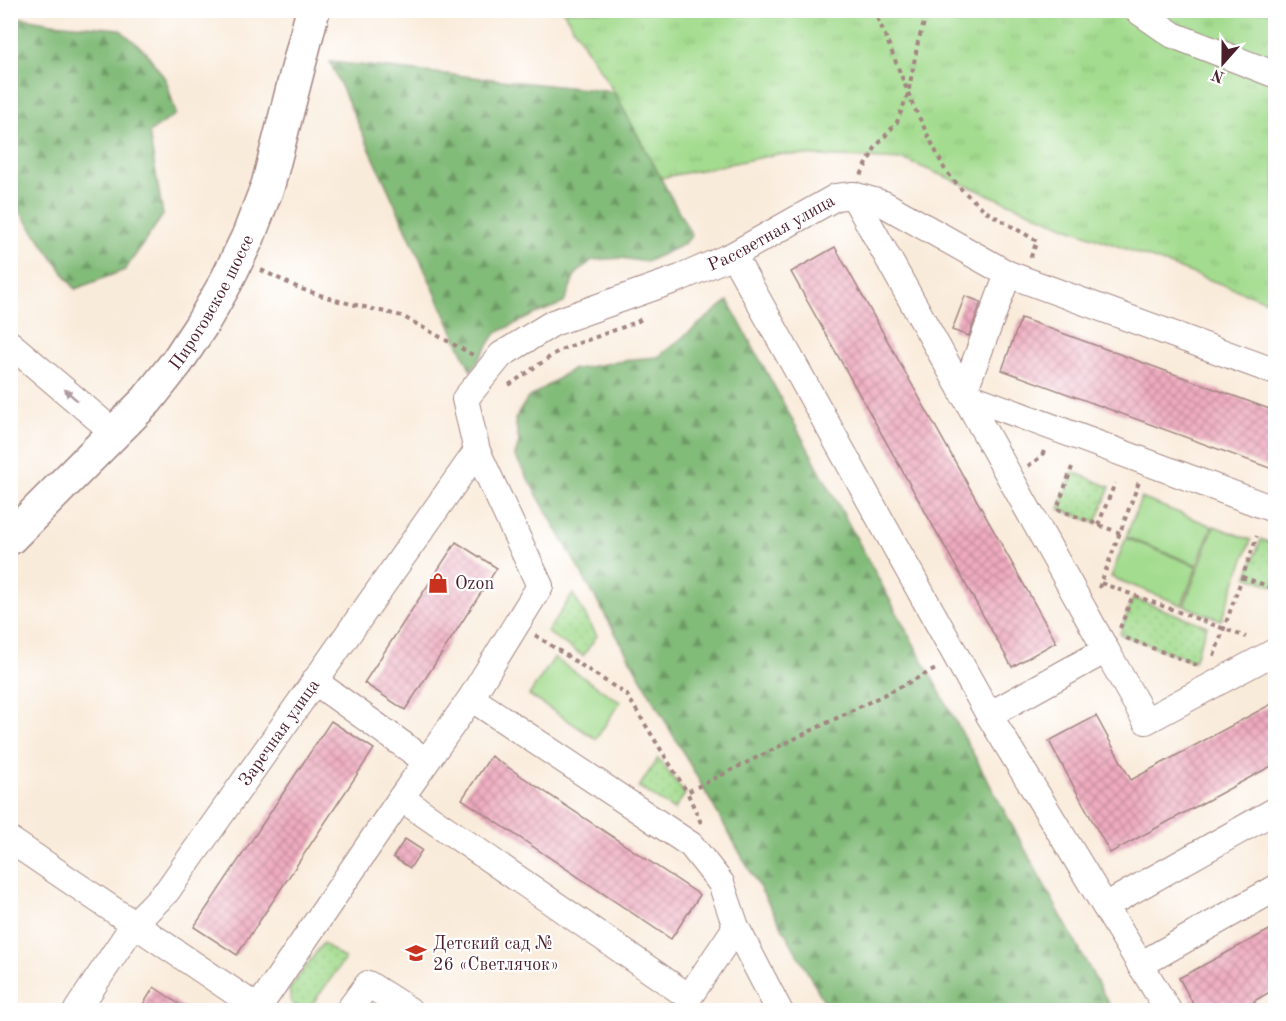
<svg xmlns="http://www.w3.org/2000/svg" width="1286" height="1021" font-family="'Old Standard TT',serif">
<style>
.grass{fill:url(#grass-tufts);stroke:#767e5c;stroke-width:1.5}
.forest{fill:url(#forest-firs);stroke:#666e52;stroke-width:1.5}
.park{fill:url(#park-dots);stroke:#767e5c;stroke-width:1.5}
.pitch{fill:#a3dc8e;stroke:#767e5c;stroke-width:1.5}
.building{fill:url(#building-cross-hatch)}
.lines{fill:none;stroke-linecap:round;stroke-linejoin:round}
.minor-casing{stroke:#a28582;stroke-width:28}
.major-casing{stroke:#a28582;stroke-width:36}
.path{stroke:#a28582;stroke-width:4;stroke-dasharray:4.5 4.5;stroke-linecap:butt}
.minor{stroke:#fff;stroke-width:26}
.major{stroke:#fff;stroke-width:33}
.oneway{fill:#ae9aa0}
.labels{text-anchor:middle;stroke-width:4.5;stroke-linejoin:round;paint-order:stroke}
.street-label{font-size:18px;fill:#4a1f2b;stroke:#fff}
.poi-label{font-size:18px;fill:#4a1f2b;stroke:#fff;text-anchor:start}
</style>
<defs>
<pattern id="grass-tufts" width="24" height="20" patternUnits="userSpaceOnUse" patternTransform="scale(1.5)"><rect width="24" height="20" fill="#a3dc8e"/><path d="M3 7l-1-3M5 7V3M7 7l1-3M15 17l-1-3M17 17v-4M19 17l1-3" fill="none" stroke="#8ebc7b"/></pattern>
<pattern id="forest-firs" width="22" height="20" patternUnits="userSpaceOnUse" patternTransform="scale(1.5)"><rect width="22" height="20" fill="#82bc79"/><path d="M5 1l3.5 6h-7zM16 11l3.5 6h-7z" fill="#6c9863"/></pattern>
<pattern id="park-dots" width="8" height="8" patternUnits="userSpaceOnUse" patternTransform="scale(1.5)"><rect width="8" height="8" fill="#a3dc8e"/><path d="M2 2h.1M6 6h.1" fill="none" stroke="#8ebc7b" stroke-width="1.8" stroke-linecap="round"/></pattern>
<pattern id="building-cross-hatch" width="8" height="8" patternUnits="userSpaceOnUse" patternTransform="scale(1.5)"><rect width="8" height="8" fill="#efabc0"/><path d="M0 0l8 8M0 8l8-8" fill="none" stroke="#c48b9c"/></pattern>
</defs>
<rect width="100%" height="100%" fill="#fff"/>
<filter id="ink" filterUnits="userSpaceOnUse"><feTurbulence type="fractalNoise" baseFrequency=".0167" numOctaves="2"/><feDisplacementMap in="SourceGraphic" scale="12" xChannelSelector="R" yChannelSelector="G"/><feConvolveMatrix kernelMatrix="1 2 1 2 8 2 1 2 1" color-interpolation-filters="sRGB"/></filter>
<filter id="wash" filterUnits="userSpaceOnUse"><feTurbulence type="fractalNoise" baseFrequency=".008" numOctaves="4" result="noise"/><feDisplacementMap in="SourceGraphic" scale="24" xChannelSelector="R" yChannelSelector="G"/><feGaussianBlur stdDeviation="1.35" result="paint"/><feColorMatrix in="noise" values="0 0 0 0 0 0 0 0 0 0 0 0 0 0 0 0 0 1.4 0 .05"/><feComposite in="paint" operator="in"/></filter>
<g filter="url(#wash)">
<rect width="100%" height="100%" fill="#f9ebda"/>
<path class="grass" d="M 563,11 L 1275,11 L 1275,304 L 1069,228 L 905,160 L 778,154 L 661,178 L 614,92 Z"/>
<g class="forest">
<path d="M 11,16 L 52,23 L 119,29 L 146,52 L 166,80 L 176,114 L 149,133 L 163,215 L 125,270 L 75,289 L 16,206 L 11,203 Z"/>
<path d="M 330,62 L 614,92 L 692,236 L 682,245 L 646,262 L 622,258 L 592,260 L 575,275 L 564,303 L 535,314 L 496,333 L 471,371 Z"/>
<path d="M 728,301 L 1112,1010 L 829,1010 L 515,456 L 519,442 L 515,419 L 527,399 L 571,370 L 634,359 L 658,357 Z"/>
</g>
<g class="park">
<path d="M 1073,472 L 1110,487 L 1096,523 L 1059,509 Z"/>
<path d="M 1261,539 L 1275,545 L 1275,587 L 1247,576 Z"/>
<path d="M 573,594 L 597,636 L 583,656 L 547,632 Z"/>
<path d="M 1133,598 L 1207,626 L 1194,661 L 1120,634 Z"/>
<path d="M 658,758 L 685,794 L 674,810 L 639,787 Z"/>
<path d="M 323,943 L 345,959 L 308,1010 L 303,1010 L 292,1004 L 289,990 Z"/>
</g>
<g class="pitch">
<path d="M 1141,498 L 1212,526 L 1197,565 L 1126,537 Z"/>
<path d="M 1214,526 L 1251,540 L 1221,620 L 1184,606 Z"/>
<path d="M 1126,538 L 1197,566 L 1182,605 L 1111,577 Z"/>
<path d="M 554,658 L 620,702 L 596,739 L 529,695 Z"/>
</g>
<g id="blocks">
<g class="building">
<path d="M 835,247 L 1056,642 L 1012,667 L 791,272 Z"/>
<path d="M 965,296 L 981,302 L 969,336 L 952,330 Z"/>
<path d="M 1021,318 L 1275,411 L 1275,470 L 1002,370 Z"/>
<path d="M 456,542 L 497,568 L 405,710 L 364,683 Z"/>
<path d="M 1275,702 L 1275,764 L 1110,853 L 1049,741 L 1096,716 L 1131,780 Z"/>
<path d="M 331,721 L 374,749 L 237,955 L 194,927 Z"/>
<path d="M 491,756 L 700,895 L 671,939 L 462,799 Z"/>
<path d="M 405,839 L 422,850 L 410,868 L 393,857 Z"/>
<path d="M 1275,927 L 1275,989 L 1254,1001 L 1260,1011 L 1197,1011 L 1179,978 Z"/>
<path d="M 154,987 L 189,1011 L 139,1011 Z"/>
</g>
</g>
</g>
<g filter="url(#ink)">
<use href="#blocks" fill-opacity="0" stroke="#a28582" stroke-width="1.5"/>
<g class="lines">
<g class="minor-casing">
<g id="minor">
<path d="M 1137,10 L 1173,35 L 1276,75"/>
<path d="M 733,255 L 989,715 L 1106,650 L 853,195"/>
<path d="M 1008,274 L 963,394 L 1276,510"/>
<path d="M 10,344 L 116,434"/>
<path d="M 1106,650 L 1146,721 L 1276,651"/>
<path d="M 314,681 L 426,761"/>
<path d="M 989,715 L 1168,1010"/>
<path d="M 401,798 L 689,997 L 736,927 L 721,883 L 691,845 L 471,698"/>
<path id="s1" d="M 10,840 L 258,1008 L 401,798 L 471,698 L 540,586 L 477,451 L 465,399 L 501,355 L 553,323 L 680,278 L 733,255 L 836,197 L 853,195 L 884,204 L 1008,274 L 1276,372"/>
<path d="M 1105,906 L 1276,810"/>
<path d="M 736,927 L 779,1010"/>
<path d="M 1140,965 L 1276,888"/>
<path id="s2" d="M 77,1010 L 134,924 L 167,891 L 477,451"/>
<path d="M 349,1010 L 368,984 L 409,1010"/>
</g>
</g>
<g class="major-casing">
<g id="major">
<path id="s3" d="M 10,538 L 147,400 L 177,362 L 202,324 L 226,282 L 248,237 L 268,185 L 313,10"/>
</g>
</g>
<g class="path">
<path d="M 873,10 L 883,30 L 913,105 L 945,170 L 963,191 L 987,212 L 1037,241 L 1030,259"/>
<path d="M 861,175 L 875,148 L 897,122 L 908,94 L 918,42 L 928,10"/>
<path d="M 261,270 L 301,289 L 339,301 L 402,316 L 473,355"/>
<path d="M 509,385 L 560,350 L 637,322 L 644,317"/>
<path d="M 1028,466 L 1042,456 L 1045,448"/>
<path d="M 1072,467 L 1057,509 L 1120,533"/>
<path d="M 1098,525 L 1115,483"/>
<path d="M 1242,577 L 1276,589"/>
<path d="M 1101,583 L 1246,637"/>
<path d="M 1099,588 L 1139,482"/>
<path d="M 1120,628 L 1133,595"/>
<path d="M 535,635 L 627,695 L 687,792"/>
<path d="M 1126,638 L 1197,665"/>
<path d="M 1214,656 L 1257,536"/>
<path d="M 701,823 L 687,792 L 938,668"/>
</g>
<use href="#minor" class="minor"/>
<use href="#major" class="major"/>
</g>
<defs><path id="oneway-solid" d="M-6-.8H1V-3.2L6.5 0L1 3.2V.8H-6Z" transform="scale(1.5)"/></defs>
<use class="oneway" href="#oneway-solid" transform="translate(71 395) rotate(-139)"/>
</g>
<defs>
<g id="shop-bare" transform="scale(1.62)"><path d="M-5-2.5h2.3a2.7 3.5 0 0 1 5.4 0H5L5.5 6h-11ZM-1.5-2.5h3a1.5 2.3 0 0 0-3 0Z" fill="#c8321e" stroke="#fff" stroke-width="2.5" paint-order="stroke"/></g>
<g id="school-bare" transform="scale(1.62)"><path d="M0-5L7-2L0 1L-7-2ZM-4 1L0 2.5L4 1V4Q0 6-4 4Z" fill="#c8321e" stroke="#fff" stroke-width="2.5" paint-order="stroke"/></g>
</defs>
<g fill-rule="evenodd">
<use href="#shop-bare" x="438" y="583"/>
<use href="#school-bare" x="416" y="953"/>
</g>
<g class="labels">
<g class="street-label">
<text dy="6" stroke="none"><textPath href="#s1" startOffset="1364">Рассветная улица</textPath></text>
<text dy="6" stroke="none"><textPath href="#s3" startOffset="312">Пироговское шоссе</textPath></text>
<text dy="6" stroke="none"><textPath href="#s2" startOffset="344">Заречная улица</textPath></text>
</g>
<g class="poi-label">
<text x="455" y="589">Ozon</text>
<text x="433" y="949">Детский сад №<tspan x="433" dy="21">26 «Светлячок»</tspan></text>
</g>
</g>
<rect width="1286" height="1021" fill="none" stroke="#fff" stroke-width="36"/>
<g transform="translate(1223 63) rotate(201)" stroke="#ffffff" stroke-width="4.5" paint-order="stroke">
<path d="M0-4.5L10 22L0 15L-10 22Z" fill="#4a1f2b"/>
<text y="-9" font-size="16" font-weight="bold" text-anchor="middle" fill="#4a1f2b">N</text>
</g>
</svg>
